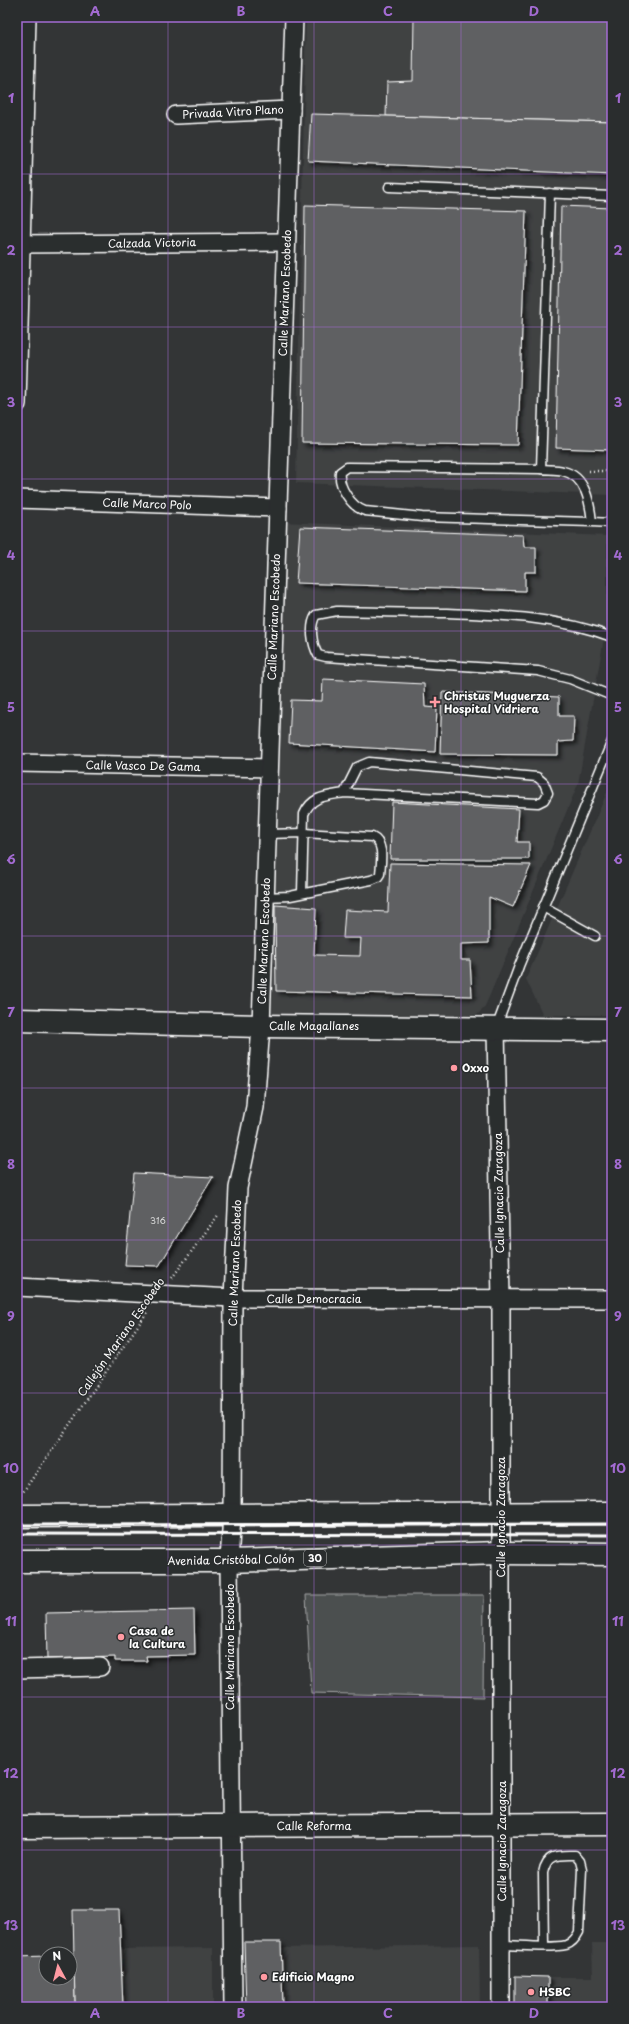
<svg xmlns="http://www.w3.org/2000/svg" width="629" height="2024" font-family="'Playpen Sans',sans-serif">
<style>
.built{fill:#404243}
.green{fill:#4c4f50;stroke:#a6a7a8}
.building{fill:#5f6162;stroke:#fff;filter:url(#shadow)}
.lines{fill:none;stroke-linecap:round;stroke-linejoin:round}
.lane-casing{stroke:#fff;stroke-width:11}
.street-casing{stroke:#fff;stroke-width:20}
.secondary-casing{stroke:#fff;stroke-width:25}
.primary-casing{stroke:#fff;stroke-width:25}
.path{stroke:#fff;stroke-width:2.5;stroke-dasharray:1 3;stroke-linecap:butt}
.lane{stroke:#2a2d2e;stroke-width:8}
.street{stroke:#2a2d2e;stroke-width:17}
.secondary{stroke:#2a2d2e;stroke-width:22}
.primary{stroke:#2a2d2e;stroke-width:22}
.rail{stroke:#fff;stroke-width:3}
.grid{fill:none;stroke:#a36bd2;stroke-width:1;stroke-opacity:0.55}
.poi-dot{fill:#ff9aa2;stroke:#2a2d2e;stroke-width:1.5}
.labels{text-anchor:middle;stroke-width:3;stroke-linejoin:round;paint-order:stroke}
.number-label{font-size:9px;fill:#d7d8d8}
.shield{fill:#2a2d2e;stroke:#bfc0c0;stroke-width:1}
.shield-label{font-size:10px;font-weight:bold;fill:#fff}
.street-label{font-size:11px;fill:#fff;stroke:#2a2d2e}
.poi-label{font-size:11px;font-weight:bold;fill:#fff;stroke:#2a2d2e;text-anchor:start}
.neatline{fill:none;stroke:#a36bd2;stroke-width:1.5}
.grid-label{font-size:13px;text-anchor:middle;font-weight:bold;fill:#a36bd2}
</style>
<defs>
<filter id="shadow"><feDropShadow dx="3.5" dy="3.5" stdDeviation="2" flood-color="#0009"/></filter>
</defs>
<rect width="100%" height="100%" fill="#333536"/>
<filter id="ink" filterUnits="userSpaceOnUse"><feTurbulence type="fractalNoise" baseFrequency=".025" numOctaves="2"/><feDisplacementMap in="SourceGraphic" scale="8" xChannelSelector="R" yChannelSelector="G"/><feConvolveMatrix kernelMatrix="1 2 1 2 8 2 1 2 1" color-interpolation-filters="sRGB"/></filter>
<g filter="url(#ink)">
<g class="built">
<path d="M 306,17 L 612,17 L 612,495 L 296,483 Z"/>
<path d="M 281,522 L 607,536 L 607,621 L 578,784 L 489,997 L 484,1008 L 477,1015 L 461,1019 L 271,1014 Z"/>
<path d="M 612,781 L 612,1015 L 543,1015 L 526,979 Z"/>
<path d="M 592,1943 L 612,1943 L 612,2007 L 548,2007 L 548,1977 L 593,1977 Z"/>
<path d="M 479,1945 L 480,2007 L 283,2007 L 281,1948 Z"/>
<path d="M 213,1948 L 213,2007 L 123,2007 L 121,1949 Z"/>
</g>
<path class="green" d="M 306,1595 L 484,1595 L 483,1697 L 311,1693 Z"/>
<g class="building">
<path d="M 414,17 L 612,17 L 612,122 L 386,116 L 387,82 L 413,81 Z"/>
<path d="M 311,114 L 612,122 L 612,175 L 308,161 Z"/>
<path d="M 305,205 L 526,211 L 518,445 L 302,443 Z"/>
<path d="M 561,206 L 612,208 L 612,450 L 556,448 Z"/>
<path d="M 300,527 L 523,535 L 524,547 L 536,547 L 536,572 L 525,572 L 525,591 L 296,583 Z"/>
<path d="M 323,679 L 424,684 L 425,707 L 437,708 L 435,752 L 289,743 L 291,700 L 322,701 Z"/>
<path d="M 442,692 L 559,697 L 559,716 L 574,716 L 573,741 L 558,742 L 558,755 L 440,754 Z"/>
<path d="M 392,802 L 519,809 L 517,842 L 529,842 L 529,859 L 390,859 Z"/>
<path d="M 390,863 L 531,865 L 513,907 L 489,897 L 489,943 L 461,944 L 461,960 L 470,960 L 472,996 L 276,991 L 275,905 L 316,908 L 314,955 L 360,956 L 361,938 L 343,938 L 345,910 L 388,912 Z"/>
<path d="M 134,1173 L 213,1177 L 159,1266 L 125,1265 Z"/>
<path d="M 194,1610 L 195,1655 L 146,1656 L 147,1661 L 115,1661 L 115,1657 L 47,1659 L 46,1613 Z"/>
<path d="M 73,1910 L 119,1910 L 123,2007 L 75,2007 Z"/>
<path d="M 244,1942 L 281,1942 L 283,2007 L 246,2007 Z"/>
<path d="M 46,1956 L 46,1978 L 70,1978 L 70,1956 L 74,1956 L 75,2007 L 17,2007 L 17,1957 Z"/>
<path d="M 515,1976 L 548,1977 L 548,2007 L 515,2007 Z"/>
</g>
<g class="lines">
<g class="lane-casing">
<g id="lane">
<path d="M 389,187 L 612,196"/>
<path d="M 541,469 L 550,193"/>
<path d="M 592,522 L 422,517 L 365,511 C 351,507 338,486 340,472 L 347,467 L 541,469 C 548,470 556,469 563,471 C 586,476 590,503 592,522 L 612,523"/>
<path d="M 612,637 C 559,617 503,615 447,613 C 410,613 374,612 337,611 L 316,615 C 309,626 312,644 318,655 L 326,657 L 538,671 L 570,679 L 612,696"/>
<path d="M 302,893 L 304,814 C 312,796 326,796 344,793 L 538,803 L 544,800 L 548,793 L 544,783 L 537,777 L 369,762 L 357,767 L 344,793"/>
<path d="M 265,897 L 290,896 L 371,880 L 378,877 L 380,874 C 381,861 385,843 372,837 L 303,833 L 267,834"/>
<path d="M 543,907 L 595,936"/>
<path d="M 496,1028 L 519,966 L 612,741"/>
<path d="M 501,1945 C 518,1945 551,1949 566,1945 C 572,1943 576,1938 579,1932 L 582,1869 L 580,1861 L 575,1855 C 558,1855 547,1853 543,1873 L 544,1946"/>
</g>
</g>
<g class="street-casing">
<g id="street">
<path d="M 176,115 L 291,110"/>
<path d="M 17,244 L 286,242"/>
<path d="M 17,404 L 27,17"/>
<path d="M 17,499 L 278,508"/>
<path d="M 17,763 L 269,768"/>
<path d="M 496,1028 L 501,1300 L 501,2007"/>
<path d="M 17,1287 L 233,1298 L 612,1299"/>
<path d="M 17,1669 L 100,1667"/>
<path d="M 233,2007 L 229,1561 L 232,1515 L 233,1298 L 238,1188 L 255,1107 L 261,1026 L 294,17"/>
</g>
</g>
<g class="secondary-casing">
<g id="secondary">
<path d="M 17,1020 L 261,1026 L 612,1030"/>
<path d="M 17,1827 L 612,1824"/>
</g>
</g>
<g class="primary-casing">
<g id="primary">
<path d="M 17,1516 L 612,1513"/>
<path d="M 17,1561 L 229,1561 L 501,1553 L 612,1554"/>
</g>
</g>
<g class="path">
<path d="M 589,471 L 612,471"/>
<path d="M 172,1278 L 219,1214"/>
<path d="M 17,1496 L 23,1492 L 148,1311"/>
</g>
<use href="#lane" class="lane"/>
<use href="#street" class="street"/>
<use href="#secondary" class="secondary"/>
<use href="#primary" class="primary"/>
<g class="rail">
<path d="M 17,1525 L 612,1524"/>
<path d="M 17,1534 L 612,1535"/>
</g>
</g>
</g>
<path class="grid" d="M 168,17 L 168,2007M 314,17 L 314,2007M 461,17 L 461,2007M 17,174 L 612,174M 17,327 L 612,327M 17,479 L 612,479M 17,631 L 612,631M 17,784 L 612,784M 17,936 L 612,936M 17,1088 L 612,1088M 17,1240 L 612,1240M 17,1393 L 612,1393M 17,1545 L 612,1545M 17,1697 L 612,1697M 17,1850 L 612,1850"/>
<g class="poi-dot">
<path d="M433 696h4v4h4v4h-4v4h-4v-4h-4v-4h4z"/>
<circle cx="454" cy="1068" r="4"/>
<circle cx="121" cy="1637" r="4"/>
<circle cx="264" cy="1977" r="4"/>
<circle cx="531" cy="1992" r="4"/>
</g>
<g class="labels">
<g class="number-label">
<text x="158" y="1224">316</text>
</g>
<rect class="shield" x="304" y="1550" width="22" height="16" rx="3"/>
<g class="shield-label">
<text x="315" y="1562">30</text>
</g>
<g class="street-label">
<text transform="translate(233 112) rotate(-3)" y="4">Privada Vitro Plano</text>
<text transform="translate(152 243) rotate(-1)" y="4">Calzada Victoria</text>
<text transform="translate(285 293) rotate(-88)" y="4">Calle Mariano Escobedo</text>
<text transform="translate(147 504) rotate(2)" y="4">Calle Marco Polo</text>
<text transform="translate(274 617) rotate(-88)" y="4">Calle Mariano Escobedo</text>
<text transform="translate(143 766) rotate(1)" y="4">Calle Vasco De Gama</text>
<text transform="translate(264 941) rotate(-88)" y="4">Calle Mariano Escobedo</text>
<text x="314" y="1030">Calle Magallanes</text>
<text transform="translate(499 1193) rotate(-91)" y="4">Calle Ignacio Zaragoza</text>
<text transform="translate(235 1263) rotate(-88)" y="4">Calle Mariano Escobedo</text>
<text x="314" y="1303">Calle Democracia</text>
<text transform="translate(121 1337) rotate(-55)" y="4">Callejón Mariano Escobedo</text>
<text transform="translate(501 1517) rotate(-90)" y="4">Calle Ignacio Zaragoza</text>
<text transform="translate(231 1560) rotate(-1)" y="4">Avenida Cristóbal Colón</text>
<text transform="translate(230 1647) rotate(-90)" y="4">Calle Mariano Escobedo</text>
<text x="314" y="1830">Calle Reforma</text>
<text transform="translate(502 1841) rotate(-90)" y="4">Calle Ignacio Zaragoza</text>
</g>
<g class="poi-label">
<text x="444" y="700">Christus Muguerza<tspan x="444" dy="13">Hospital Vidriera</tspan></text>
<text x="462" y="1072">Oxxo</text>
<text x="129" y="1635">Casa de<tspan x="129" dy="13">la Cultura</tspan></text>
<text x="272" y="1981">Edificio Magno</text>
<text x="539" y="1996">HSBC</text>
</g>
</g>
<rect width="629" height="2024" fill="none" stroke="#2a2d2e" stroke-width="44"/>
<g transform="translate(58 1966) rotate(353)"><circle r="19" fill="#2a2d2e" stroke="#7f8182"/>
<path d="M0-3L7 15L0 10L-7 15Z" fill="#ff9aa2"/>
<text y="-6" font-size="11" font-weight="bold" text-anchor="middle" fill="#ffffff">N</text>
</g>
<rect x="22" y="22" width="585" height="1980" class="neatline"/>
<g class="grid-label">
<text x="95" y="16">A</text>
<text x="241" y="16">B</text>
<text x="388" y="16">C</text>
<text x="534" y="16">D</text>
<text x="11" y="103">1</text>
<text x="618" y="103">1</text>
<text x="11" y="255">2</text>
<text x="618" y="255">2</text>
<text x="11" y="407">3</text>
<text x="618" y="407">3</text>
<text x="11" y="560">4</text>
<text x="618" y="560">4</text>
<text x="11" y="712">5</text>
<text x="618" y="712">5</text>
<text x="11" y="864">6</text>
<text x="618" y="864">6</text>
<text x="11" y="1017">7</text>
<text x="618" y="1017">7</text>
<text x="11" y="1169">8</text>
<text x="618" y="1169">8</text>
<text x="11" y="1321">9</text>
<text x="618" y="1321">9</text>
<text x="11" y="1473">10</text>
<text x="618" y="1473">10</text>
<text x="11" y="1626">11</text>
<text x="618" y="1626">11</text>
<text x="11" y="1778">12</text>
<text x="618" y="1778">12</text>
<text x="11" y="1930">13</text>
<text x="618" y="1930">13</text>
<text x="95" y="2018">A</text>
<text x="241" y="2018">B</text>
<text x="388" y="2018">C</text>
<text x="534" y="2018">D</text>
</g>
</svg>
